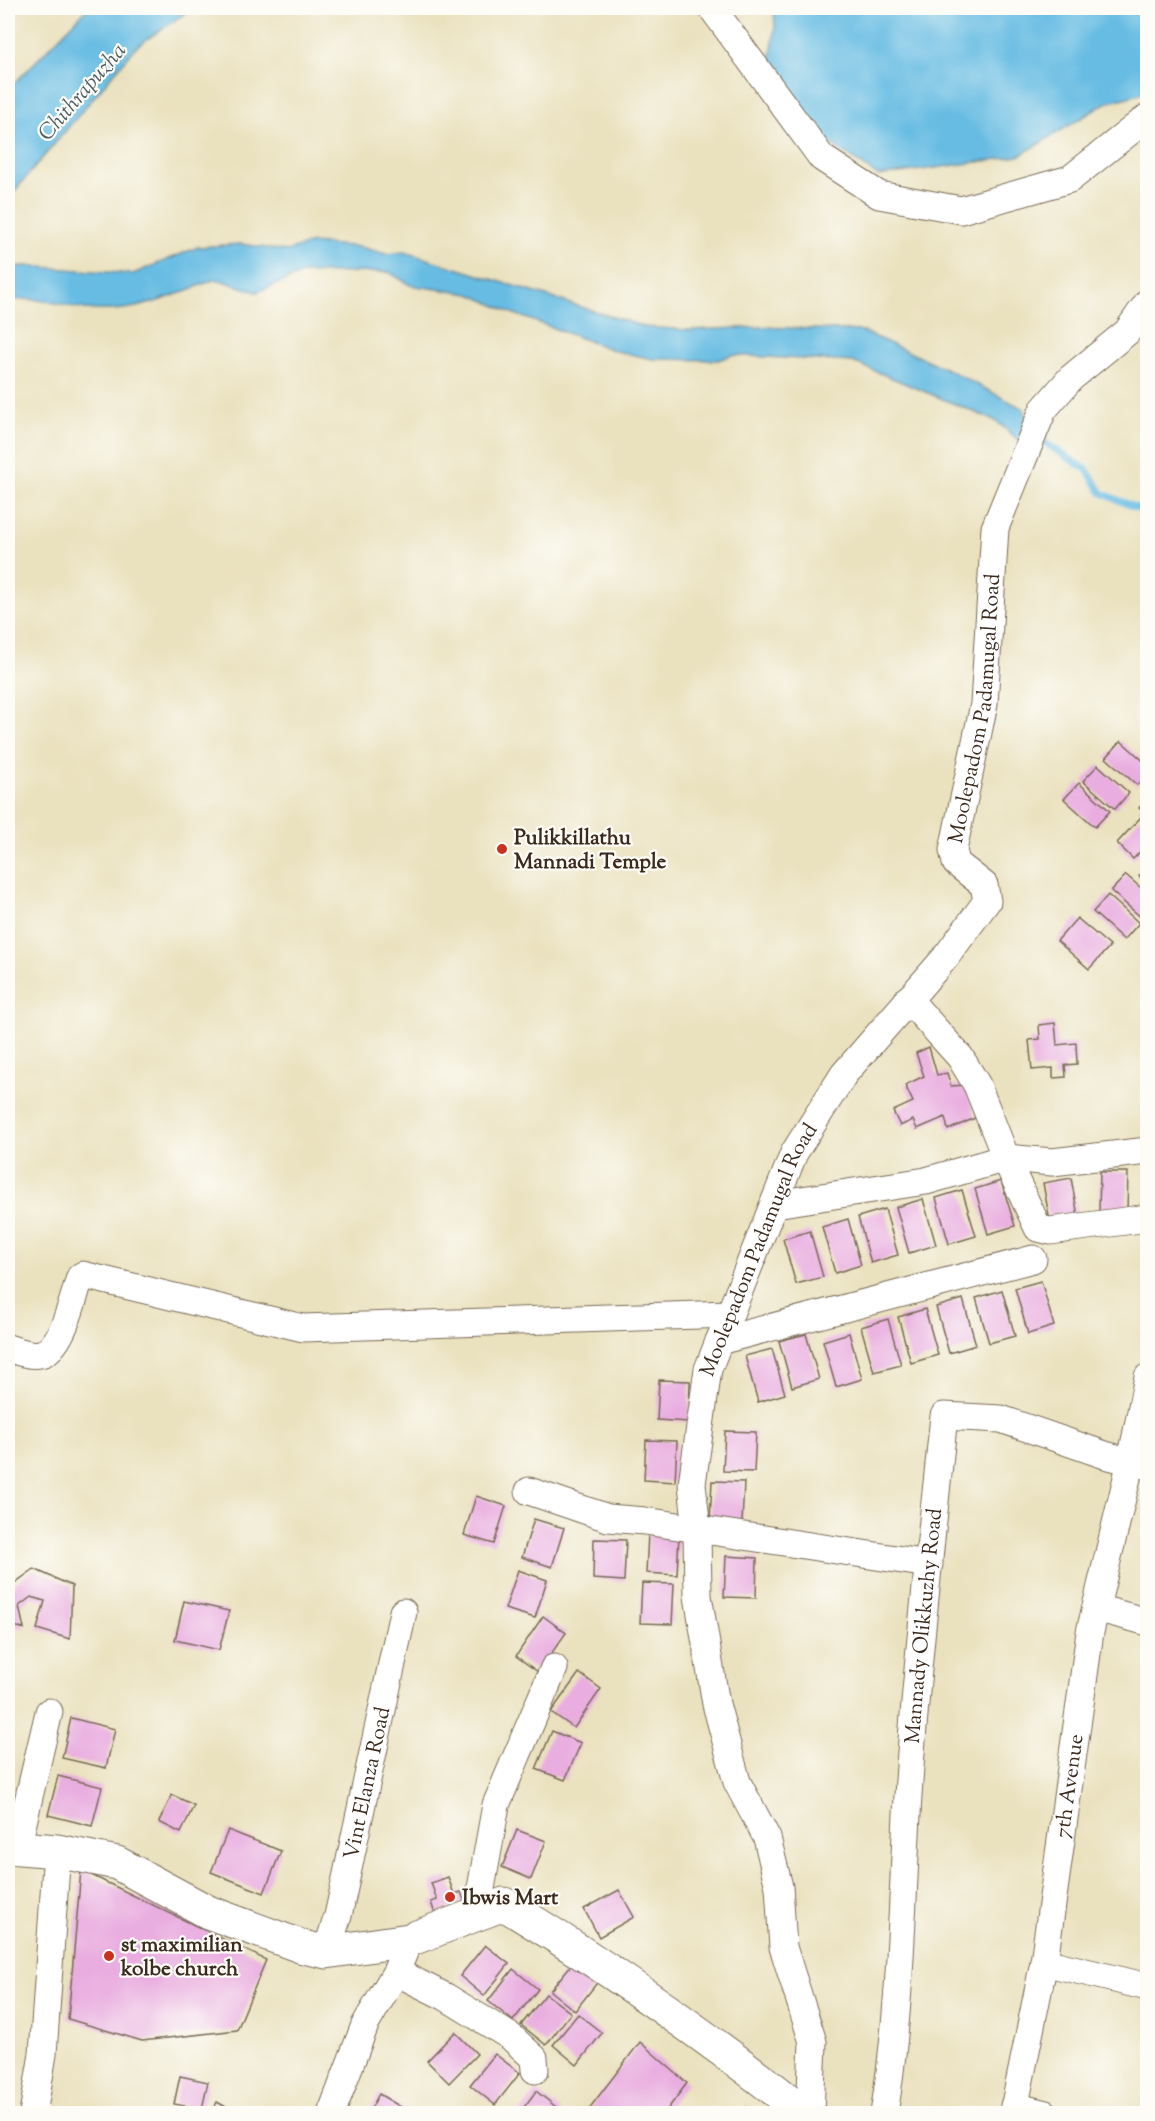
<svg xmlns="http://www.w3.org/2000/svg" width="1155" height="2121" font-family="'Sorts Mill Goudy',serif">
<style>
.water{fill:#66bce3;stroke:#507380;stroke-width:1.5}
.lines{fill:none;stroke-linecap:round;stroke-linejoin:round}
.stream{stroke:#66bce3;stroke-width:7}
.building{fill:#e9ade0}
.street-casing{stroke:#786a56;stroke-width:29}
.secondary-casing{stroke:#786a56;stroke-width:35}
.street{stroke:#fff;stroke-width:27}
.secondary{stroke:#fff;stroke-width:33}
.poi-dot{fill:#c8321e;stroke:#fdfcf7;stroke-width:2}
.labels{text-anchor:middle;stroke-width:4.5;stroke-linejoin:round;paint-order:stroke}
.street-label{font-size:21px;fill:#3b2a1e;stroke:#fdfcf7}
.poi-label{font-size:21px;font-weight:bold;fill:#3b2a1e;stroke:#fdfcf7;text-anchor:start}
.water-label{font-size:22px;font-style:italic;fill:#4a5d63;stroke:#fdfcf7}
</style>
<rect width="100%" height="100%" fill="#fdfcf7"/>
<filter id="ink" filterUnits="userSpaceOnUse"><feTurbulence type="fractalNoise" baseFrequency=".0167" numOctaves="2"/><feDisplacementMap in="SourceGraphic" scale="12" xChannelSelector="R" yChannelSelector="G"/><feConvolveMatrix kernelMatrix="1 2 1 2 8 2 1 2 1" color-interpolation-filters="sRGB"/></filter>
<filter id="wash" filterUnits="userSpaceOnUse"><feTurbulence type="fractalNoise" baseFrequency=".008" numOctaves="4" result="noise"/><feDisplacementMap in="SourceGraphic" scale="24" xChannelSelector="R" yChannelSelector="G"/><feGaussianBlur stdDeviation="1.35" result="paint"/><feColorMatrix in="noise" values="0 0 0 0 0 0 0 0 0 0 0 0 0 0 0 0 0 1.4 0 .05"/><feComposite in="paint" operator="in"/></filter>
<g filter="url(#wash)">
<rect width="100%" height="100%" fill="#eae1be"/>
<g class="water">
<path d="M 88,8 L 193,8 L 137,46 L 8,199 L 8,90 Z"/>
<path d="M 774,8 L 1147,8 L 1147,92 L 1106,103 L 1019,156 L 878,176 L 817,134 L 769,69 L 775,28 Z"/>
<path d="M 312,243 L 360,247 L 386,254 L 405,252 L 645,327 L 689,330 L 766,327 L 862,331 L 949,370 L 1024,409 L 1029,423 L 1021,442 L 996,421 L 853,362 L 732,355 L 718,360 L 653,359 L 616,351 L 512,313 L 470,294 L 410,285 L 389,272 L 305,273 L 257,292 L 216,279 C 174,295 133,316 86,309 C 59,305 35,295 8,301 L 8,267 L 26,266 L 133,274 L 198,247 L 241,244 L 287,251 Z"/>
</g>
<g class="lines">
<path class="stream" d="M 1039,439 L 1087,470 L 1102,493 L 1148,513"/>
</g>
<g id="blocks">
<g class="building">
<path d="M 1121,741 L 1148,765 L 1148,774 L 1137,785 L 1106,758 Z"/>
<path d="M 1098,765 L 1129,793 L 1115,809 L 1083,781 Z"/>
<path d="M 1079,783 L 1110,811 L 1095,827 L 1064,799 Z"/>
<path d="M 1148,798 L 1148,816 L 1139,808 Z"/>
<path d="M 1141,817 L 1148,823 L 1148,844 L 1133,859 L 1117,843 Z"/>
<path d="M 1148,867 L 1148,884 L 1139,876 Z"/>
<path d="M 1126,875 L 1148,894 L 1148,914 L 1143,919 L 1111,891 Z"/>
<path d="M 1108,895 L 1139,923 L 1124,940 L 1093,912 Z"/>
<path d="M 1077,918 L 1110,946 L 1089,969 L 1057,941 Z"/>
<path d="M 1055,1023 L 1057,1045 L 1076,1043 L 1077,1064 L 1065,1065 L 1066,1077 L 1053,1078 L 1053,1068 L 1032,1070 L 1029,1040 L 1040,1039 L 1039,1025 Z"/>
<path d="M 929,1047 L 937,1075 L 947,1073 L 951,1086 L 966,1085 L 975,1118 L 948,1130 L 945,1117 L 917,1129 L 913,1120 L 900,1126 L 893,1111 L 913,1102 L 905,1085 L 924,1076 L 916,1053 Z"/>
<path d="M 1100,1172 L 1128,1172 L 1127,1212 L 1099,1211 Z"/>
<path d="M 1071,1178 L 1078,1216 L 1050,1222 L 1043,1183 Z"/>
<path d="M 1001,1181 L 1015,1226 L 988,1234 L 975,1189 Z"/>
<path d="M 962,1190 L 976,1236 L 949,1244 L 936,1198 Z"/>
<path d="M 923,1199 L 936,1245 L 909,1253 L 896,1207 Z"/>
<path d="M 885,1209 L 898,1255 L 871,1263 L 858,1217 Z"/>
<path d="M 848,1219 L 861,1265 L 835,1273 L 822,1227 Z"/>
<path d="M 810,1231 L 823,1277 L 796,1284 L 783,1239 Z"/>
<path d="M 1041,1281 L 1054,1326 L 1028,1334 L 1015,1288 Z"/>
<path d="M 1002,1290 L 1015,1336 L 989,1343 L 976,1298 Z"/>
<path d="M 963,1299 L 976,1345 L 949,1353 L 936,1307 Z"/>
<path d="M 925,1309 L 938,1355 L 911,1363 L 898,1317 Z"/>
<path d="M 888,1319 L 901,1365 L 874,1372 L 861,1327 Z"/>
<path d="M 849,1333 L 862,1379 L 836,1387 L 823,1341 Z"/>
<path d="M 806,1334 L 819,1379 L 792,1387 L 779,1341 Z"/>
<path d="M 772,1349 L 785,1394 L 758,1402 L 745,1356 Z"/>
<path d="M 659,1380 L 690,1381 L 689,1422 L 657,1420 Z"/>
<path d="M 725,1431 L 756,1432 L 754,1472 L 723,1471 Z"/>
<path d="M 646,1440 L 677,1441 L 675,1482 L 644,1480 Z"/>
<path d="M 712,1481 L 744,1482 L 742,1523 L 710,1521 Z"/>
<path d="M 476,1496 L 506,1506 L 494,1544 L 464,1535 Z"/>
<path d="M 534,1519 L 564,1528 L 552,1567 L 522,1557 Z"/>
<path d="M 648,1533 L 679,1535 L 677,1575 L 646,1573 Z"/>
<path d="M 594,1539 L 626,1540 L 624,1581 L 593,1579 Z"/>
<path d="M 726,1556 L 757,1558 L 756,1598 L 724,1597 Z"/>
<path d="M 34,1569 L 72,1586 L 70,1639 L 37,1629 L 45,1601 L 31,1597 L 19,1606 L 24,1629 L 8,1624 L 8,1588 Z"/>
<path d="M 518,1570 L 547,1580 L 535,1618 L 505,1609 Z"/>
<path d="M 642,1583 L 674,1584 L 672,1624 L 640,1623 Z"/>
<path d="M 184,1601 L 229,1611 L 219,1650 L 175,1640 Z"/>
<path d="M 543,1616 L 566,1633 L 538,1672 L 516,1656 Z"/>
<path d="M 579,1673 L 601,1689 L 574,1728 L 551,1712 Z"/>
<path d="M 71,1718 L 115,1729 L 106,1768 L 62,1758 Z"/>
<path d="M 552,1731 L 581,1743 L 565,1780 L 536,1769 Z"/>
<path d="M 58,1776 L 102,1787 L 92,1826 L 48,1815 Z"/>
<path d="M 172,1795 L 194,1805 L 181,1833 L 159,1822 Z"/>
<path d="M 228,1830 L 281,1851 L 264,1893 L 211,1872 Z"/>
<path d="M 517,1830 L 546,1841 L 531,1879 L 502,1867 Z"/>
<path d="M 81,1870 L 266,1960 L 237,2030 L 142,2041 L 68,2019 Z"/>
<path d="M 448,1877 L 454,1894 L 461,1892 L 465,1903 L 435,1914 L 431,1902 L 437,1900 L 431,1883 Z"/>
<path d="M 619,1890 L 634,1917 L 599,1937 L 584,1909 Z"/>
<path d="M 485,1945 L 509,1964 L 484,1996 L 460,1976 Z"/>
<path d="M 575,1960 L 600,1979 L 575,2011 L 550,1991 Z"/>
<path d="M 513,1969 L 538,1989 L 513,2021 L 488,2001 Z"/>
<path d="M 546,1994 L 571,2013 L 546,2045 L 521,2025 Z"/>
<path d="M 578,2014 L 602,2033 L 577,2065 L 553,2045 Z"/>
<path d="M 455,2032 L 477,2054 L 449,2083 L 427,2061 Z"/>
<path d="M 640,2042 L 687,2083 L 664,2114 L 585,2114 Z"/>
<path d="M 495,2054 L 520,2073 L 495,2105 L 470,2085 Z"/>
<path d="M 180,2076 L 208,2082 L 202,2109 L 174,2104 Z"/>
<path d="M 536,2091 L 561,2111 L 559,2114 L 519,2114 Z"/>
<path d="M 379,2094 L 406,2110 L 404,2114 L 368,2114 Z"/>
<path d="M 217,2102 L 239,2114 L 211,2114 Z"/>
<path d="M 746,2107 L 753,2114 L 739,2114 Z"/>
</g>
</g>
</g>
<g filter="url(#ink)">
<use href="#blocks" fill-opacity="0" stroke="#786a56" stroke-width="1.5"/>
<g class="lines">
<g class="street-casing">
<g id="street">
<path d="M 712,8 L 822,158 L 879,195 L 961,210 L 1070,179 L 1148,117"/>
<path d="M 908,999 L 960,1057 L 977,1085 L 1009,1166 L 1038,1228 L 1050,1231 L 1148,1218"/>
<path d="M 775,1204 L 926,1181 L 1006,1158 L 1052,1162 L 1148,1151"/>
<path d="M 719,1341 L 1033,1259"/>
<path d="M 8,1348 C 17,1351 30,1356 40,1354 C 62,1350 74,1296 80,1277 L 83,1275 L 303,1328 L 730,1314"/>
<path d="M 529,1491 L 608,1518 L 645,1521 L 929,1564"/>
<path d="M 1096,1608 L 1148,1622"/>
<path d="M 17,1848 L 49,1712"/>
<path d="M 476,1916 L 496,1805 L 554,1668"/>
<path id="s1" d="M 326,1952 L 338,1916 L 403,1612"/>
<path d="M 1044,1962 L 1148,1987"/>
<path d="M 396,1972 L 446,1997 L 511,2037 L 534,2058 L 535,2070"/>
<path d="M 1014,2106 L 1046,2114"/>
<path d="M 33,2114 L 43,2054 L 57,1851"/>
<path d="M 331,2114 L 365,2025 L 396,1972 L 409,1940"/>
<path id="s2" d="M 810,2114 L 813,2042 L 783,1947 L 779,1887 L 767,1838 L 737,1782 L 716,1704 L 698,1596 L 697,1530 L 692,1484 L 708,1369 L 794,1153 L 844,1074 L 945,958 L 987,901 L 984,885 L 956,863 L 953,850 L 984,704 L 995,528 L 1043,410 L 1071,378 L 1127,332 L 1148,302"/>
<path id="s3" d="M 884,2114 C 901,2009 902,1902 908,1796 C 916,1669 931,1543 944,1416 L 1001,1419 L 1105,1455 L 1148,1466"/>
<path id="s4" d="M 1013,2114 L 1044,1962 L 1090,1632 L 1131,1461 L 1148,1377"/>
</g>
</g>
<g class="secondary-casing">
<path id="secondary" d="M 8,1847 L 57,1851 L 117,1863 L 208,1912 L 303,1947 L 326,1952 L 409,1940 L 504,1904 C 610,1968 709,2038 806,2114"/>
</g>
<use href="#street" class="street"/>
<use href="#secondary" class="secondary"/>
</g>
</g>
<g class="poi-dot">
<circle cx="502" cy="849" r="6"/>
<circle cx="450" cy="1897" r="6"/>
<circle cx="109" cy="1956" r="6"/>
</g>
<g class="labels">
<g class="street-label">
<text dy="7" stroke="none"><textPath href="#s2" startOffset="1524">Moolepadom Padamugal Road</textPath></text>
<text dy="7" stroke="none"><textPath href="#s2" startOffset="894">Moolepadom Padamugal Road</textPath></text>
<text dy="7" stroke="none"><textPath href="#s3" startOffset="490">Mannady Olikkuzhy Road</textPath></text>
<text dy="7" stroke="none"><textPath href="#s1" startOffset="174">Vint Elanza Road</textPath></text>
<text dy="7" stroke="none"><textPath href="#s4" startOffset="333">7th Avenue</textPath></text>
</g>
<g class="poi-label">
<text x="514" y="844">Pulikkillathu<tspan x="514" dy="24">Mannadi Temple</tspan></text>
<text x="462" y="1904">Ibwis Mart</text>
<text x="121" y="1951">st maximilian<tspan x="121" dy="24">kolbe church</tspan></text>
</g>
<g class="water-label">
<text transform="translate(81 91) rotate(-49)" y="8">Chithrapuzha</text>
</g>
</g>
<rect width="1155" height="2121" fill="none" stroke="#fdfcf7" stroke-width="30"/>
</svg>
